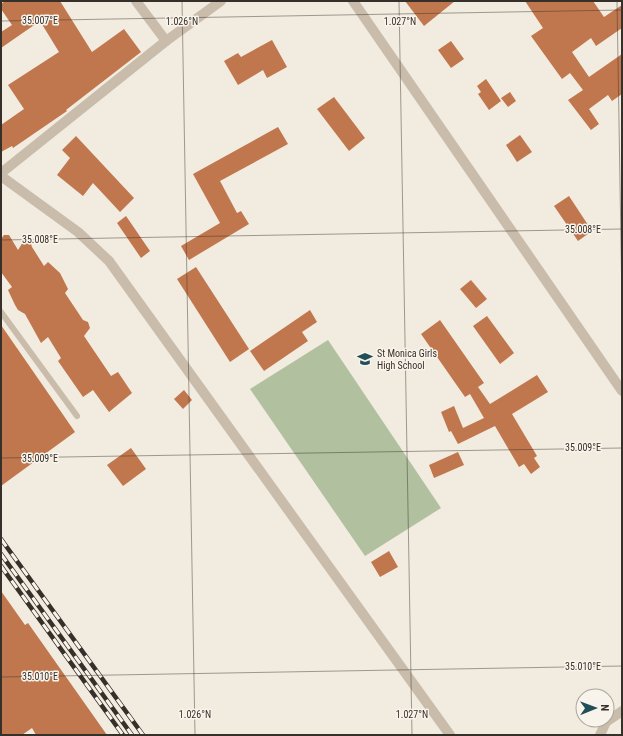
<svg xmlns="http://www.w3.org/2000/svg" width="623" height="736" font-family="'Roboto Condensed',sans-serif">
<style>
.green{fill:#b1c09f}
.building{fill:#c1774e}
.lines{fill:none;stroke-linecap:round;stroke-linejoin:round}
.lane{stroke:#c9bcab;stroke-width:6}
.street{stroke:#c9bcab;stroke-width:10}
.rail-casing{stroke:#37302a;stroke-width:4.5}
.rail{stroke:#f9f4eb;stroke-width:3;stroke-dasharray:9;stroke-linecap:butt}
.ticks{fill:none;stroke:#37302a;stroke-width:1;stroke-opacity:0.45}
.labels{text-anchor:middle;stroke-width:3;stroke-linejoin:round;paint-order:stroke}
.poi-label{font-size:10px;fill:#37302a;stroke:#f9f4eb;text-anchor:start}
.ticks-label{font-size:10px;text-anchor:middle;fill:#37302a;stroke:#f9f4eb;stroke-width:3;stroke-linejoin:round;paint-order:stroke}
</style>
<rect width="100%" height="100%" fill="#f2ebdf"/>
<path class="green" d="M 328,340 L 441,508 L 365,556 L 250,389 Z"/>
<g class="building">
<path d="M 5,1 L 60,1 L 92,52 L 124,29 L 141,52 L 66,110 L 67,111 L 13,148 L 12,146 L 1,152 L 1,125 L 24,109 L 8,85 L 59,52 L 40,21 L 1,48 L 1,32 L 12,25 L 1,9 L 1,4 Z"/>
<path d="M 405,1 L 455,1 L 424,26 Z"/>
<path d="M 525,1 L 593,1 L 604,17 L 622,5 L 622,28 L 596,46 L 591,38 L 572,52 L 589,77 L 622,54 L 622,94 L 612,101 L 608,95 L 589,109 L 599,124 L 591,130 L 568,100 L 583,90 L 570,73 L 562,79 L 531,36 L 543,28 Z"/>
<path d="M 272,40 L 287,67 L 267,78 L 263,70 L 238,85 L 224,61 L 238,53 L 241,57 Z"/>
<path d="M 451,41 L 464,59 L 451,68 L 438,50 Z"/>
<path d="M 486,79 L 501,101 L 489,110 L 478,94 L 481,92 L 477,86 Z"/>
<path d="M 510,92 L 516,101 L 508,107 L 501,98 Z"/>
<path d="M 334,97 L 365,138 L 349,151 L 317,109 Z"/>
<path d="M 278,127 L 288,144 L 220,181 L 237,213 L 241,211 L 249,224 L 189,260 L 181,246 L 220,223 L 193,174 Z"/>
<path d="M 520,135 L 532,152 L 517,162 L 506,145 Z"/>
<path d="M 76,136 L 134,198 L 120,212 L 93,183 L 83,196 L 57,175 L 70,158 L 62,150 Z"/>
<path d="M 569,196 L 592,231 L 578,241 L 554,206 Z"/>
<path d="M 126,216 L 150,251 L 141,258 L 117,223 Z"/>
<path d="M 28,234 L 32,247 L 44,266 L 48,262 L 60,273 L 68,289 L 65,293 L 83,320 L 88,322 L 90,328 L 84,336 L 111,376 L 118,372 L 132,393 L 109,412 L 93,390 L 83,397 L 58,361 L 61,358 L 48,337 L 41,343 L 25,314 L 18,310 L 15,305 L 8,290 L 12,287 L 1,272 L 1,239 L 4,235 L 9,235 L 18,250 Z"/>
<path d="M 196,267 L 249,349 L 230,362 L 177,279 Z"/>
<path d="M 471,280 L 487,299 L 476,308 L 460,289 Z"/>
<path d="M 310,310 L 317,322 L 302,332 L 308,341 L 264,371 L 250,351 Z"/>
<path d="M 487,316 L 514,353 L 500,364 L 473,326 Z"/>
<path d="M 440,320 L 484,383 L 478,387 L 490,404 L 537,375 L 548,392 L 512,414 L 537,456 L 534,458 L 540,467 L 531,474 L 524,464 L 519,467 L 495,426 L 458,444 L 451,431 L 449,432 L 441,412 L 454,406 L 463,428 L 484,418 L 470,394 L 465,397 L 421,334 Z"/>
<path d="M 1,325 L 75,432 L 1,486 Z"/>
<path d="M 184,390 L 192,400 L 183,409 L 174,399 Z"/>
<path d="M 131,448 L 146,469 L 123,486 L 107,465 Z"/>
<path d="M 458,452 L 464,465 L 434,478 L 429,465 Z"/>
<path d="M 389,551 L 398,567 L 380,577 L 371,562 Z"/>
<path d="M 1,591 L 25,625 L 28,623 L 107,735 L 36,735 L 32,728 L 22,735 L 1,735 Z"/>
</g>
<g class="lines">
<path class="lane" d="M 1,312 L 77,416"/>
<g class="street">
<path d="M 136,1 L 166,41"/>
<path d="M 353,1 L 622,391"/>
<path d="M 1,173 L 166,41 L 221,1"/>
<path d="M 1,176 L 78,232 L 109,261 L 450,735"/>
<path d="M 600,735 L 606,722 L 622,711"/>
</g>
<g class="rail-casing">
<g id="rail">
<path d="M 1,539 L 143,735"/>
<path d="M 1,554 L 132,735"/>
<path d="M 1,566 L 123,735"/>
</g>
</g>
<use href="#rail" class="rail"/>
</g>
<path class="ticks" d="M 182,1 L 195,735M 399,1 L 412,735M 617,1 L 622,304M 1,21 L 622,10M 1,240 L 622,229M 1,458 L 622,448M 1,677 L 622,666"/>
<defs>
<g id="school-bare" transform="scale(1.2)"><path d="M0-5L7-2L0 1L-7-2ZM-4 1L0 2.5L4 1V4Q0 6-4 4Z" fill="#214e57" stroke="#f9f4eb" stroke-width="2.5" paint-order="stroke"/></g>
</defs>
<g fill-rule="evenodd">
<use href="#school-bare" x="365" y="359"/>
</g>
<g class="labels">
<g class="poi-label">
<text x="377" y="357">St Monica Girls<tspan x="377" dy="12">High School</tspan></text>
</g>
</g>
<g class="ticks-label">
<text x="40" y="24">35.007°E</text>
<text x="182" y="25">1.026°N</text>
<text x="400" y="25">1.027°N</text>
<text x="583" y="233">35.008°E</text>
<text x="40" y="243">35.008°E</text>
<text x="583" y="451">35.009°E</text>
<text x="40" y="462">35.009°E</text>
<text x="583" y="670">35.010°E</text>
<text x="40" y="680">35.010°E</text>
<text x="195" y="718">1.026°N</text>
<text x="412" y="718">1.027°N</text>
</g>
<rect width="623" height="736" fill="none" stroke="#37302a" stroke-width="4"/>
<g transform="translate(595 708) rotate(89)"><circle r="19" fill="#f9f4eb" stroke="#aba69e"/>
<path d="M0-3L7 15L0 10L-7 15Z" fill="#214e57"/>
<text y="-6" font-size="11" font-weight="bold" text-anchor="middle" fill="#37302a">N</text>
</g>
</svg>
